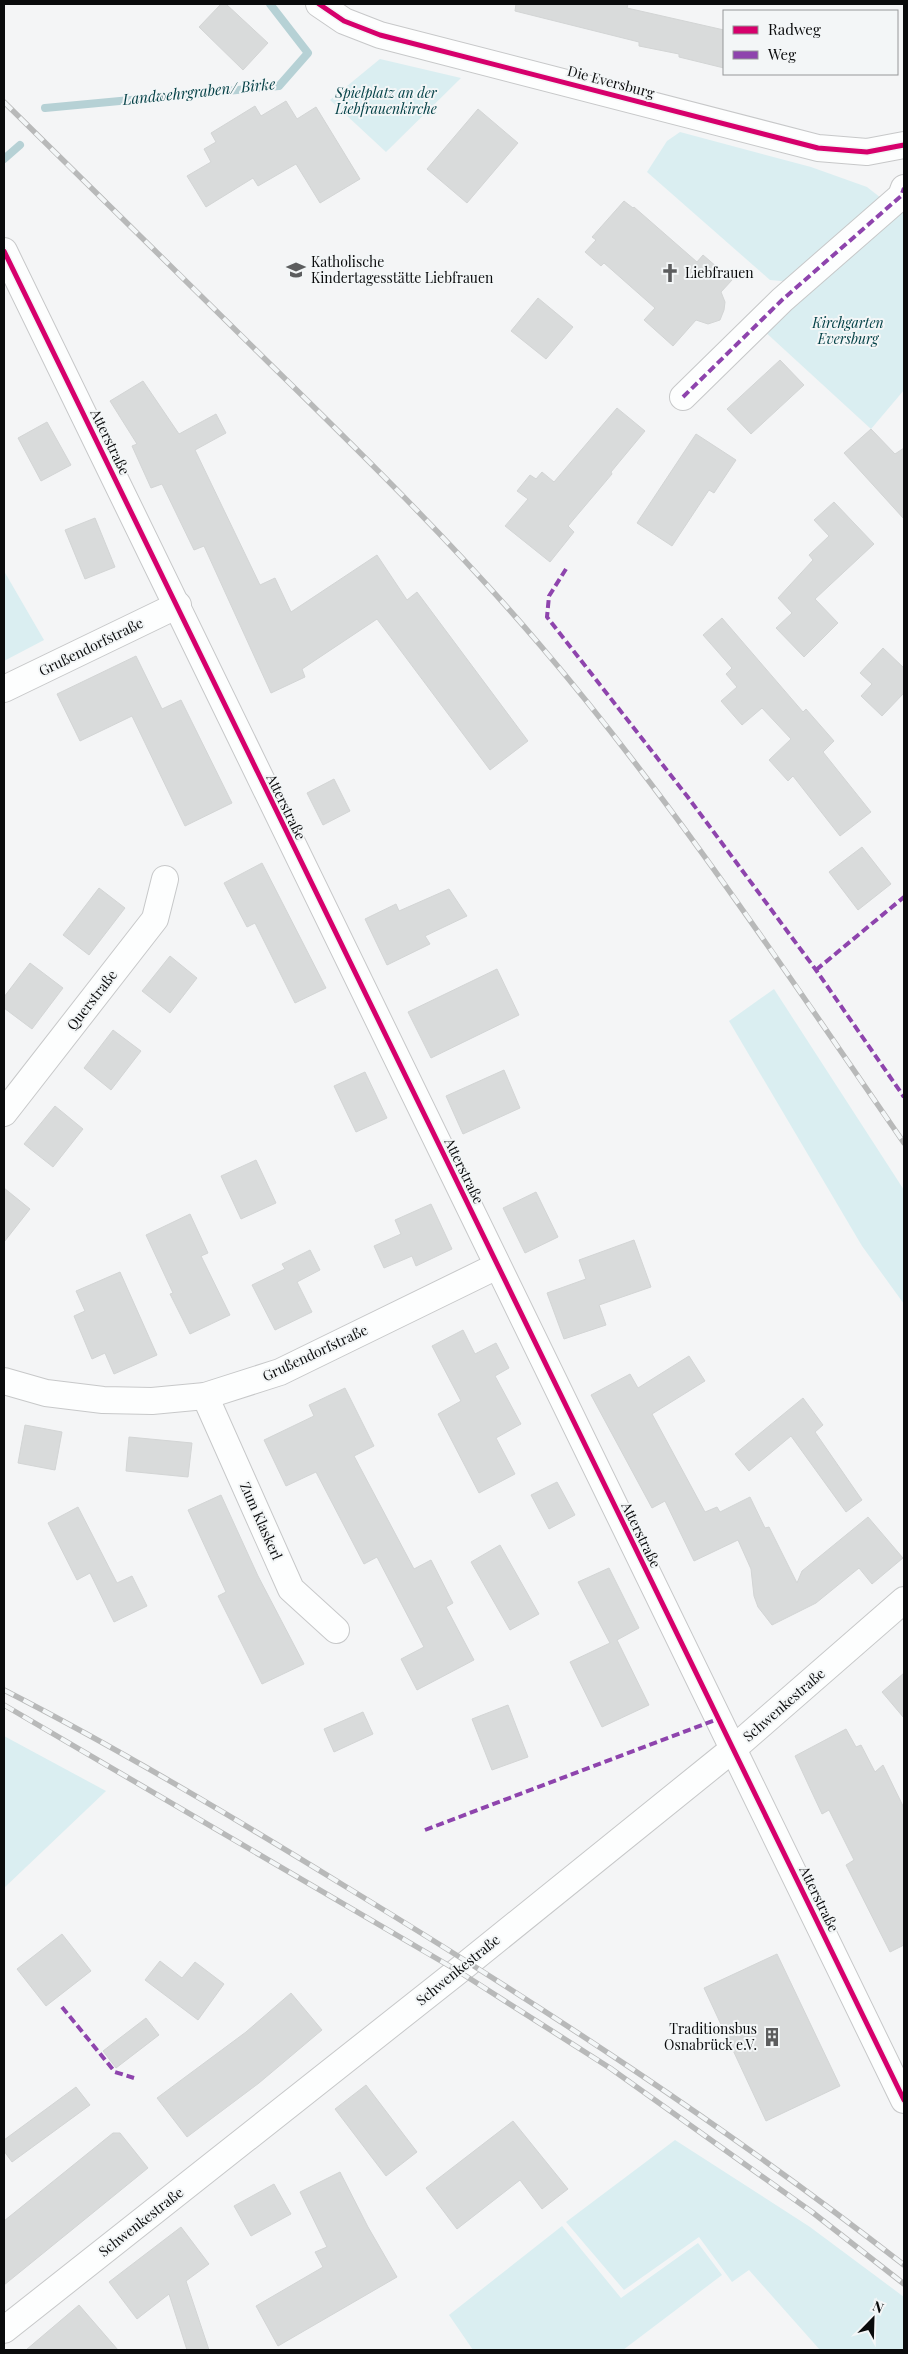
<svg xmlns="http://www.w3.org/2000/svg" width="908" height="2354" font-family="'Playfair Display',serif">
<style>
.green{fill:#daeef1}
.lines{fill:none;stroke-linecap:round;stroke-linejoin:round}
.stream{stroke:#b6d1d5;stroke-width:8}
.building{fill:#d9dbdb;stroke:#d3d5d5}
.minor-casing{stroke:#c7c8c9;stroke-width:28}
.minor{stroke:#fdfefe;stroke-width:26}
.rail-casing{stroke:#b8b9b9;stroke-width:5.5}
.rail{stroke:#f3f6f7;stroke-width:4;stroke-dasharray:11;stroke-linecap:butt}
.quiet{stroke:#8e44ad;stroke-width:4;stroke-dasharray:8 4;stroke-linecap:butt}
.cycleway-casing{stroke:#f3f6f7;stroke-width:8}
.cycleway{stroke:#d6006c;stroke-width:5}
.labels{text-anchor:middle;stroke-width:4;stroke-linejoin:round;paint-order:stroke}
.street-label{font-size:14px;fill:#0a0b0c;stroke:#f3f6f7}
.park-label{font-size:14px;font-style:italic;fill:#044147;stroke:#f3f6f7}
.poi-label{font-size:14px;fill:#0a0b0c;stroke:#f3f6f7;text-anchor:start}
.water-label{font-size:15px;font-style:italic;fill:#003e44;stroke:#f3f6f7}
</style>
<rect width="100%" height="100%" fill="#f4f5f6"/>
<g class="green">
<path d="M 380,59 L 461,78 L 386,152 L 330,100 Z"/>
<path d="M 680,132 L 811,167 L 867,187 L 881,198 L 791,282 L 770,280 L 647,172 L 667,141 Z"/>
<path d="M 904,210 L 904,390 L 871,429 L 762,329 Z"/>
<path d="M 4,571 L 44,640 L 4,661 Z"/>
<path d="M 774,989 L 904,1190 L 904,1304 L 862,1246 L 729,1021 Z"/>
<path d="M 4,1736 L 106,1791 L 4,1888 Z"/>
<path d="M 675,2140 L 810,2227 L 904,2297 L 904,2350 L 820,2350 L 749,2270 L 732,2282 L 699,2237 L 624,2290 L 566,2222 Z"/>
<path d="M 562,2226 L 621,2298 L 698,2243 L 722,2275 L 623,2350 L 473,2350 L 449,2315 Z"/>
</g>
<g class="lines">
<g class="stream">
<path d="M 45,108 L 279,86 L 308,53 L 270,4"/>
<path d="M 4,159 L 20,145"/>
</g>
</g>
<g class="building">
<path d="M 221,4 L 226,4 L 268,43 L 243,70 L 199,27 Z"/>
<path d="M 516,4 L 628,4 L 627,8 L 724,30 L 724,68 L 679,57 L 679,54 L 639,46 L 639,42 L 515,11 Z"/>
<path d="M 286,101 L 297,119 L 316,107 L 360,179 L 320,203 L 296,164 L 258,186 L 253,178 L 206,207 L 187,176 L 211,162 L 204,149 L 216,142 L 211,133 L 255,106 L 261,116 Z"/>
<path d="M 478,109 L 518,143 L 467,203 L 427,169 Z"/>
<path d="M 624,201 L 633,208 L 634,207 L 697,262 L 703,255 L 732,280 L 721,292 L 725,302 L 724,310 L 720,320 L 708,324 L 696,320 L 673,346 L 644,320 L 655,308 L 604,263 L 601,266 L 585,252 L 596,240 L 592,237 Z"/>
<path d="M 538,298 L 573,327 L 546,359 L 511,331 Z"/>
<path d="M 780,360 L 804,385 L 751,434 L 727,409 Z"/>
<path d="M 143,381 L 179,434 L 216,414 L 226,433 L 195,450 L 260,585 L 275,578 L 291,612 L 377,555 L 407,600 L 417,592 L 528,741 L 490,770 L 377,619 L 302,669 L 305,677 L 271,693 L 204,546 L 194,550 L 162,484 L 151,488 L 132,446 L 137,444 L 110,401 Z"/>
<path d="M 617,408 L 645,431 L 611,472 L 612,474 L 568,526 L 574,532 L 550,562 L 505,526 L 528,499 L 517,491 L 530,475 L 536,479 L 542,472 L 554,482 Z"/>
<path d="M 47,422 L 71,465 L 41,481 L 18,438 Z"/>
<path d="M 871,429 L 895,454 L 904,448 L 904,519 L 844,453 Z"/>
<path d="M 696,434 L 736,460 L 714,493 L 709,490 L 672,546 L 637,523 Z"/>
<path d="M 834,502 L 874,544 L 815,599 L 838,623 L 804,657 L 776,628 L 792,613 L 778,598 L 813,560 L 809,555 L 829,536 L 814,520 Z"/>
<path d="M 95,518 L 115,567 L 85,579 L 65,530 Z"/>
<path d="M 722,618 L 803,712 L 806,709 L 834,741 L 823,752 L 871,812 L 840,836 L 793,776 L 788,781 L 769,760 L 791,739 L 762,708 L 742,725 L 721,701 L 737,687 L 726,674 L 732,668 L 703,635 Z"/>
<path d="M 883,648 L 904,668 L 904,693 L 882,716 L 861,696 L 872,684 L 860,673 Z"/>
<path d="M 136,656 L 162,709 L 181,700 L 232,803 L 185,826 L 132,716 L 80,741 L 57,694 Z"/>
<path d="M 334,779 L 350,811 L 323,825 L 307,793 Z"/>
<path d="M 862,847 L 891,884 L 858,910 L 829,872 Z"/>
<path d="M 262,863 L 326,988 L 295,1003 L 255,923 L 247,927 L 224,883 Z"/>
<path d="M 99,888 L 125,908 L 89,955 L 63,935 Z"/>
<path d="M 449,889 L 467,916 L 425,936 L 430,944 L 387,965 L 365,919 L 396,904 L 399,911 Z"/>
<path d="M 170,956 L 197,978 L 170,1013 L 142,991 Z"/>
<path d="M 30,963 L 63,988 L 32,1029 L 4,1008 L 4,997 Z"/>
<path d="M 497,969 L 519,1015 L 431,1058 L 408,1012 Z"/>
<path d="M 113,1030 L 141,1051 L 111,1090 L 84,1068 Z"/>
<path d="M 504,1070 L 520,1108 L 463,1134 L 446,1096 Z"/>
<path d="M 365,1072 L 387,1118 L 356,1132 L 334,1086 Z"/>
<path d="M 55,1106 L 83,1129 L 53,1167 L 24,1144 Z"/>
<path d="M 256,1160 L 276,1203 L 241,1219 L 221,1176 Z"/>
<path d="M 4,1188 L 30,1209 L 4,1242 Z"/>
<path d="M 536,1192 L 558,1237 L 525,1253 L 503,1208 Z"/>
<path d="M 431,1204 L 452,1249 L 416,1266 L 412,1256 L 384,1268 L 374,1246 L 401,1234 L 395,1220 Z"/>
<path d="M 190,1214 L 208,1253 L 201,1256 L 230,1315 L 190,1334 L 170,1294 L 173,1293 L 146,1235 Z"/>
<path d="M 634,1240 L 651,1287 L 599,1305 L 606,1325 L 564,1339 L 547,1293 L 586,1279 L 579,1260 Z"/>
<path d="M 310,1250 L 320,1270 L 297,1282 L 312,1312 L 275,1330 L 252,1285 L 285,1269 L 282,1264 Z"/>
<path d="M 120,1272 L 157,1355 L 114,1374 L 105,1353 L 92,1359 L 74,1316 L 85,1311 L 76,1291 Z"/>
<path d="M 463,1330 L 475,1354 L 496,1343 L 509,1368 L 495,1376 L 521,1424 L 496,1438 L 515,1474 L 479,1493 L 438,1414 L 461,1401 L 432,1346 Z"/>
<path d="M 689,1356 L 705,1381 L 652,1414 L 705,1512 L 717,1507 L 720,1512 L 750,1497 L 765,1528 L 769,1527 L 797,1583 L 802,1571 L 868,1517 L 903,1558 L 872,1584 L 859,1568 L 816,1603 L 772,1625 L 758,1607 L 754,1596 L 751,1569 L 738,1540 L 694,1561 L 665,1501 L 652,1508 L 591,1395 L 630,1374 L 638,1388 Z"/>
<path d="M 345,1388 L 374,1446 L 354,1456 L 414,1569 L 431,1560 L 453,1603 L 446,1607 L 474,1660 L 417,1690 L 401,1659 L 424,1647 L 377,1557 L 364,1564 L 316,1472 L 286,1486 L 264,1440 L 314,1416 L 309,1405 Z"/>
<path d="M 803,1398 L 823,1425 L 815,1432 L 862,1500 L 846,1512 L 791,1436 L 749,1471 L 735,1454 Z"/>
<path d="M 25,1425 L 62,1432 L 55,1470 L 18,1463 Z"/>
<path d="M 129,1437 L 192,1443 L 188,1477 L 126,1471 Z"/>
<path d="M 557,1482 L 575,1515 L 549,1529 L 531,1495 Z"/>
<path d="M 221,1495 L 258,1576 L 304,1664 L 262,1684 L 218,1596 L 226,1592 L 188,1510 Z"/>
<path d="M 78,1507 L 117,1583 L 132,1576 L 147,1606 L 114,1622 L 90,1573 L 77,1580 L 48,1523 Z"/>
<path d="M 500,1545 L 539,1614 L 510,1630 L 471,1562 Z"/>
<path d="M 609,1568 L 639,1628 L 617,1640 L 649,1705 L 602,1727 L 570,1662 L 610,1643 L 578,1582 Z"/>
<path d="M 904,1673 L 904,1718 L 882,1692 Z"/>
<path d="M 508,1705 L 528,1757 L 492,1770 L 472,1719 Z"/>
<path d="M 363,1712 L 373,1734 L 334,1752 L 324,1729 Z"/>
<path d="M 846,1729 L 856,1747 L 861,1745 L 875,1772 L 883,1765 L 904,1808 L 904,1945 L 890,1952 L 846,1865 L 854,1860 L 829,1810 L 822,1814 L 795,1756 Z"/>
<path d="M 62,1934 L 91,1971 L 46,2006 L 17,1969 Z"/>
<path d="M 777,1954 L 840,2086 L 766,2121 L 704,1988 Z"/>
<path d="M 160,1961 L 182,1978 L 195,1962 L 224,1984 L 198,2020 L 145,1980 Z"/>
<path d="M 291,1993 L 322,2030 L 259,2083 L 187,2137 L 157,2098 L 246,2032 Z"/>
<path d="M 146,2018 L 159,2035 L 116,2068 L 103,2051 Z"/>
<path d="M 366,2085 L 417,2152 L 386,2176 L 335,2109 Z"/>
<path d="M 76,2087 L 90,2105 L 12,2162 L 4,2151 L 4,2140 Z"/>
<path d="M 513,2121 L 568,2189 L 542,2209 L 520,2180 L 457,2229 L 426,2188 Z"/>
<path d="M 113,2133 L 120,2133 L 148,2168 L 4,2285 L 4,2221 Z"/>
<path d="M 340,2172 L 368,2227 L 397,2277 L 278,2346 L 256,2306 L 323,2267 L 315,2252 L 327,2247 L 300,2192 Z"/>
<path d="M 274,2184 L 291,2214 L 251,2236 L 234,2206 Z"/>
<path d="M 181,2227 L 209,2264 L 186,2281 L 209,2350 L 187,2350 L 169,2294 L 137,2319 L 109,2282 Z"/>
<path d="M 79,2305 L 118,2350 L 26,2350 Z"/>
</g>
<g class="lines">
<g class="minor-casing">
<g id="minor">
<path d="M 319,4 L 344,21 L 380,35 L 818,148 L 867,152 L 904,145"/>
<path d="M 4,251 L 904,2100"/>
<path d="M 683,397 L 782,300 L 901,196 L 904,188"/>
<path d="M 4,689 L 178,605"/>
<path d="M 4,1113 L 155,919 L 165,879"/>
<path d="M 4,1381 L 46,1393 L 103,1400 L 152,1401 L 205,1396 L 280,1372 L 497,1266"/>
<path d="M 205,1396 L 291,1589 L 336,1630"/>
<path d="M 4,2330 L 458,1971 L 733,1749 L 904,1600"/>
</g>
</g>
<use href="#minor" class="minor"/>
<g class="rail-casing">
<g id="rail">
<path d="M 4,102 C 91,188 179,274 266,360 C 360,452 454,544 540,645 C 673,801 787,974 904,1143"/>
<path d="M 4,1690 C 121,1750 236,1819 348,1888 C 540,2005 727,2127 904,2265"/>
<path d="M 4,1705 L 458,1971 L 610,2068 L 812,2212 L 904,2284"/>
</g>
</g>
<use href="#rail" class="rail"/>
<g class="quiet">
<path d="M 683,397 L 782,300 L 901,196 L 904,188"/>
<path d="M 566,569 L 549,596 L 547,617 L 687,796 L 816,970 L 904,1097"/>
<path d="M 816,970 L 904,897"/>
<path d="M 425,1830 L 718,1719"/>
<path d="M 62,2007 L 115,2072 L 134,2078"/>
</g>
<g class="cycleway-casing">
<g id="cycleway">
<path d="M 319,4 L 344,21 L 380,35 L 818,148 L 867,152 L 904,145"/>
<path d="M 4,251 L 904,2100"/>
</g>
</g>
<use href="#cycleway" class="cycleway"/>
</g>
<defs>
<g id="school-bare" transform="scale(1.5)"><path d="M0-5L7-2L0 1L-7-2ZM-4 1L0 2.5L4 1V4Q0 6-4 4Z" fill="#5c5d5e" stroke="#f3f6f7" stroke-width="2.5" paint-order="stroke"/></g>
<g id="church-bare" transform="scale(1.5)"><path d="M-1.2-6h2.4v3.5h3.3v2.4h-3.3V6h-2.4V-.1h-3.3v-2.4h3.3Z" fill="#5c5d5e" stroke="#f3f6f7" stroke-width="2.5" paint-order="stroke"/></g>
<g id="building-bare" transform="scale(1.5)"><path d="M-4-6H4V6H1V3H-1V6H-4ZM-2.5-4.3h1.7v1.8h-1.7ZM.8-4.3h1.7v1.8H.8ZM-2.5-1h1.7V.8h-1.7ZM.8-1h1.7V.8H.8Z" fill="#5c5d5e" stroke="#f3f6f7" stroke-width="2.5" paint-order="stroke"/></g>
</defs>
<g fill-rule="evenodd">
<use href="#school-bare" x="296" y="270"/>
<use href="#church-bare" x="670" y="273"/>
<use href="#building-bare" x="772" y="2037"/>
</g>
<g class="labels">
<g class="street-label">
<text transform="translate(611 82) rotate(15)" y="5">Die Eversburg</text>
<text transform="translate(110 442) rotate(64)" y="5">Atterstraße</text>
<text transform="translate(91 647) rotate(-26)" y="5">Grußendorfstraße</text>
<text transform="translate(286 807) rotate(64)" y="5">Atterstraße</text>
<text transform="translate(92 1000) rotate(-52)" y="5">Querstraße</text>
<text transform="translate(464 1171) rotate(64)" y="5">Atterstraße</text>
<text transform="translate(315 1353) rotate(-25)" y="5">Grußendorfstraße</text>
<text transform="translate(261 1521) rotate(66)" y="5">Zum Klaskerl</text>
<text transform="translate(641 1535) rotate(64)" y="5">Atterstraße</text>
<text transform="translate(784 1705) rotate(-41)" y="5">Schwenkestraße</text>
<text transform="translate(819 1899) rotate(64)" y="5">Atterstraße</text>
<text transform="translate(458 1970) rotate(-39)" y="5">Schwenkestraße</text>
<text transform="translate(141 2222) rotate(-38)" y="5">Schwenkestraße</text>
</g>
<g class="park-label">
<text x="386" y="98">Spielplatz an der<tspan x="386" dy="16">Liebfrauenkirche</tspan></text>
<text x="848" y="328">Kirchgarten<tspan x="848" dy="16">Eversburg</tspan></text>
</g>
<g class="poi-label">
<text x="311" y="267">Katholische<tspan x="311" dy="16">Kindertagesstätte Liebfrauen</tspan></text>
<text x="685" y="278">Liebfrauen</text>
<text x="757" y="2034" text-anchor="end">Traditionsbus<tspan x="757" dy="16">Osnabrück e.V.</tspan></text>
</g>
<g class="water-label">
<text transform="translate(199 92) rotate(-6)" y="5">Landwehrgraben/ Birke</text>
</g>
</g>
<rect width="908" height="2354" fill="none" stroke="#0a0b0c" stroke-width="10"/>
<rect x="723" y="10" width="175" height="65" fill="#f3f6f7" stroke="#969899"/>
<rect x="733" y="26" width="25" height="8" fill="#d6006c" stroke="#969899"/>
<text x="768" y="35" font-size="15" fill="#0a0b0c">Radweg</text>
<rect x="733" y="51" width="25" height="8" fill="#8e44ad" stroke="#969899"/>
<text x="768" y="60" font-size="15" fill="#0a0b0c">Weg</text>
<g transform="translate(873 2319) rotate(23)" stroke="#f3f6f7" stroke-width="4" paint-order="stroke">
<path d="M0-4L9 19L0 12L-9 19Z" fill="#0a0b0c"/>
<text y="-8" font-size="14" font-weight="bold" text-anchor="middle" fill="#0a0b0c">N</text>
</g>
</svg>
